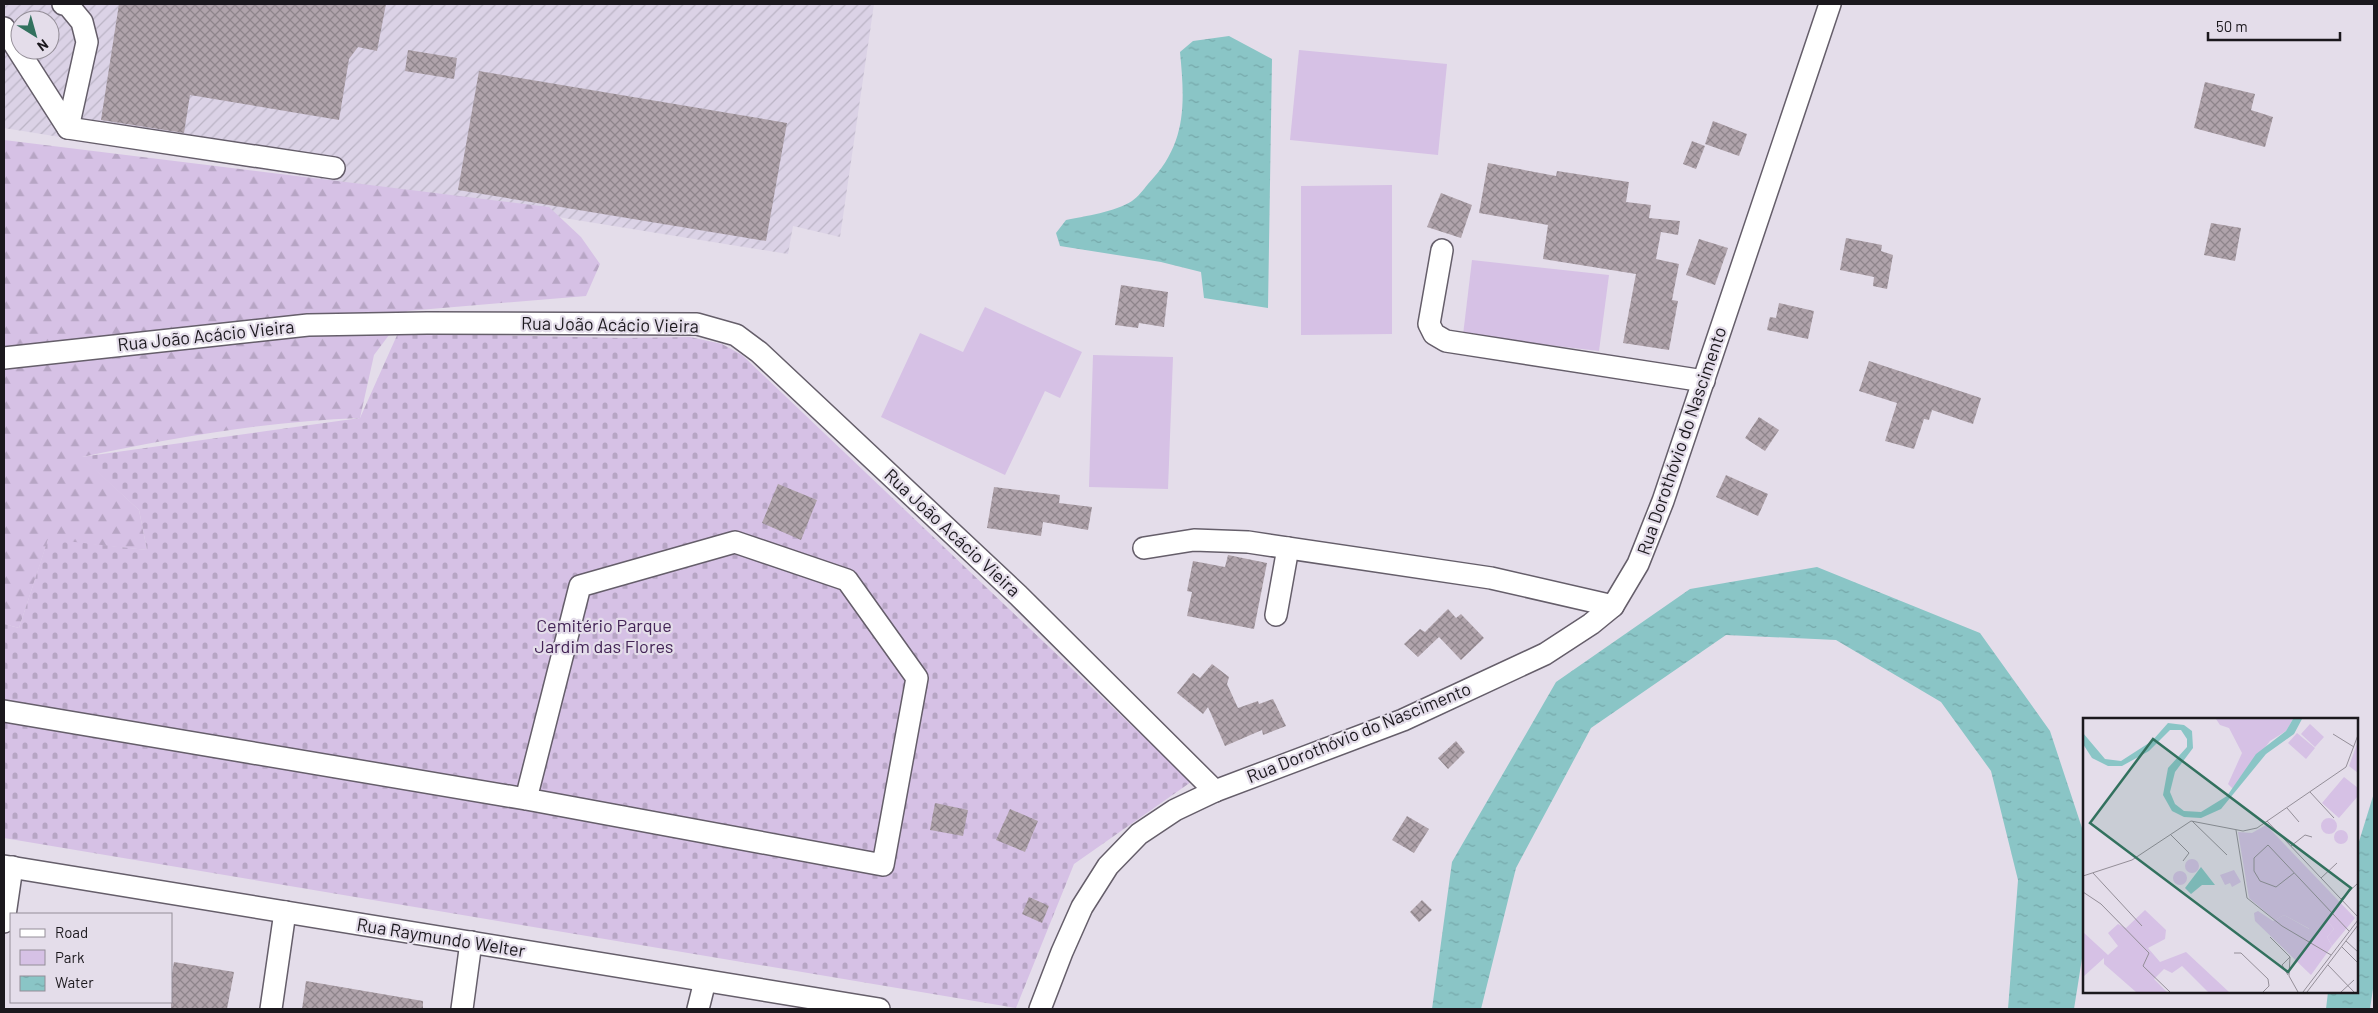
<svg xmlns="http://www.w3.org/2000/svg" width="2378" height="1013" font-family="Barlow,sans-serif">
<style>
.industrial{fill:url(#industrial-furrows);fill-rule:evenodd}
.forest{fill:url(#forest-firs)}
.cemetery{fill:url(#cemetery-stones)}
.green{fill:#d6c1e5}
.water{fill:url(#water-ripples)}
.building{fill:url(#building-cross-hatch)}
.lines{fill:none;stroke-linecap:round;stroke-linejoin:round}
.minor-casing{stroke:#655e6a;stroke-width:24}
.minor{stroke:#fff;stroke-width:21}
.labels{text-anchor:middle;stroke-width:4.5;stroke-linejoin:round;paint-order:stroke}
.street-label{font-size:18px;fill:#1b181d;stroke:#e4ddea}
.park-label{font-size:18px;fill:#432456;stroke:#e4ddea}
.inset-road{fill:none;stroke:#948e98;stroke-width:1}
.view{fill:#32715e;fill-opacity:0.15;stroke:#32715e;stroke-width:2.5}
.inset-edge{fill:none;stroke:#1b181d;stroke-width:2.5}
</style>
<defs>
<pattern id="industrial-furrows" width="10" height="10" patternUnits="userSpaceOnUse" patternTransform="scale(1.25)"><rect width="10" height="10" fill="#dbd2e6"/><path d="M-1 1l2-2M0 10L10 0M9 11l2-2" fill="none" stroke="#bbb4c5"/></pattern>
<pattern id="forest-firs" width="22" height="20" patternUnits="userSpaceOnUse" patternTransform="scale(1.25)"><rect width="22" height="20" fill="#d6c1e5"/><path d="M5 1l3.5 6h-7zM16 11l3.5 6h-7z" fill="#b7a5c4"/></pattern>
<pattern id="cemetery-stones" width="16" height="16" patternUnits="userSpaceOnUse" patternTransform="scale(1.25)"><rect width="16" height="16" fill="#d6c1e5"/><path d="M2 7V4a2 2 0 0 1 4 0v3zM10 15v-3a2 2 0 0 1 4 0v3z" fill="#b7a5c4"/></pattern>
<pattern id="water-ripples" width="26" height="14" patternUnits="userSpaceOnUse" patternTransform="scale(1.25)"><rect width="26" height="14" fill="#8ac5c6"/><path d="M2 4q2-2 4 0t4 0M15 11q2-2 4 0t4 0" fill="none" stroke="#76a8aa"/></pattern>
<pattern id="building-cross-hatch" width="8" height="8" patternUnits="userSpaceOnUse" patternTransform="scale(1.25)"><rect width="8" height="8" fill="#b0a3ab"/><path d="M0 0l8 8M0 8l8-8" fill="none" stroke="#8e848b"/></pattern>
</defs>
<rect width="100%" height="100%" fill="#e4ddea"/>
<path class="industrial" d="M 4,4 L 874,4 L 840,237 L 793,226 L 788,254 L 4,128 ZM 20,20 L 50,20 L 50,50 L 20,50 Z"/>
<path class="forest" d="M 4,140 L 549,207 L 581,237 L 600,264 L 586,296 L 407,311 L 374,355 L 360,418 C 268,421 172,438 82,457 L 139,510 L 147,550 L 48,540 L 19,628 L 4,624 Z"/>
<path class="cemetery" d="M 398,333 L 623,338 L 690,337 L 722,344 L 742,355 L 1191,782 L 1074,864 L 1016,1008 L 4,838 L 4,624 L 19,628 L 48,539 L 147,550 L 139,510 L 81,457 L 360,418 Z"/>
<g class="green">
<path d="M 1299,50 L 1447,64 L 1438,155 L 1290,140 Z"/>
<path d="M 1392,185 L 1392,334 L 1301,335 L 1301,186 Z"/>
<path d="M 1472,260 L 1609,275 L 1599,351 L 1463,335 Z"/>
<path d="M 985,307 L 1082,352 L 1060,398 L 1045,391 L 1005,475 L 881,417 L 920,333 L 963,352 Z"/>
<path d="M 1093,355 L 1173,357 L 1168,489 L 1089,487 Z"/>
</g>
<g class="water">
<path d="M 1229,36 L 1272,59 L 1268,308 L 1204,298 L 1201,272 L 1161,262 L 1060,246 L 1056,233 L 1066,220 C 1085,216 1115,212 1132,201 C 1138,197 1143,190 1148,184 C 1187,144 1185,104 1180,52 L 1193,41 Z"/>
<path d="M 1817,567 L 1980,633 L 2050,731 L 2084,834 L 2084,946 L 2074,1009 L 2008,1009 L 2018,880 L 1991,771 L 1941,702 L 1836,640 L 1726,635 L 1591,728 L 1516,868 L 1481,1009 L 1432,1009 L 1452,862 L 1556,682 L 1690,589 Z"/>
<path d="M 2374,793 L 2374,982 L 2370,1009 L 2326,1009 L 2328,992 L 2357,992 L 2357,848 Z"/>
</g>
<g class="building">
<path d="M 119,4 L 386,4 L 377,51 L 358,47 L 349,59 L 339,120 L 190,95 L 184,133 L 101,120 Z"/>
<path d="M 408,50 L 457,58 L 454,79 L 405,71 Z"/>
<path d="M 479,71 L 787,123 L 766,241 L 458,190 Z"/>
<path d="M 2205,82 L 2255,94 L 2251,110 L 2273,117 L 2265,147 L 2194,128 Z"/>
<path d="M 1713,121 L 1747,134 L 1739,156 L 1705,144 Z"/>
<path d="M 1692,141 L 1705,146 L 1696,169 L 1683,164 Z"/>
<path d="M 1488,163 L 1556,176 L 1557,171 L 1629,182 L 1626,202 L 1651,205 L 1649,218 L 1680,221 L 1678,235 L 1661,232 L 1656,259 L 1679,264 L 1672,300 L 1678,301 L 1669,350 L 1623,343 L 1636,274 L 1543,259 L 1548,225 L 1479,213 Z"/>
<path d="M 1441,193 L 1472,205 L 1461,238 L 1427,227 Z"/>
<path d="M 2211,223 L 2241,228 L 2235,261 L 2204,255 Z"/>
<path d="M 1846,238 L 1882,245 L 1881,251 L 1893,255 L 1887,289 L 1873,286 L 1874,277 L 1840,270 Z"/>
<path d="M 1699,239 L 1728,248 L 1715,285 L 1686,275 Z"/>
<path d="M 1121,285 L 1168,292 L 1164,327 L 1139,323 L 1138,328 L 1115,325 Z"/>
<path d="M 1779,303 L 1814,311 L 1808,339 L 1767,330 L 1770,317 L 1776,318 Z"/>
<path d="M 1869,361 L 1981,398 L 1973,424 L 1932,410 L 1929,420 L 1924,419 L 1914,449 L 1885,441 L 1897,403 L 1859,391 Z"/>
<path d="M 1759,417 L 1779,430 L 1765,451 L 1745,438 Z"/>
<path d="M 1726,475 L 1768,494 L 1758,516 L 1716,497 Z"/>
<path d="M 778,484 L 817,500 L 801,540 L 762,523 Z"/>
<path d="M 994,487 L 1060,495 L 1059,503 L 1092,507 L 1088,530 L 1043,522 L 1041,536 L 987,528 Z"/>
<path d="M 1228,555 L 1267,563 L 1254,629 L 1187,616 L 1192,592 L 1187,591 L 1193,561 L 1225,567 Z"/>
<path d="M 1448,609 L 1456,618 L 1461,614 L 1484,638 L 1461,660 L 1439,637 L 1418,657 L 1404,644 L 1420,629 L 1425,632 Z"/>
<path d="M 1212,664 L 1229,677 L 1227,684 L 1238,708 L 1258,701 L 1259,704 L 1273,699 L 1286,726 L 1263,735 L 1262,730 L 1225,746 L 1208,707 L 1203,714 L 1177,693 L 1193,673 L 1200,678 Z"/>
<path d="M 1456,741 L 1465,752 L 1448,769 L 1438,758 Z"/>
<path d="M 935,803 L 968,810 L 963,836 L 930,830 Z"/>
<path d="M 1010,809 L 1038,821 L 1025,852 L 996,840 Z"/>
<path d="M 1407,816 L 1429,829 L 1414,853 L 1392,840 Z"/>
<path d="M 1029,897 L 1049,906 L 1042,923 L 1022,914 Z"/>
<path d="M 1422,900 L 1432,910 L 1419,922 L 1410,912 Z"/>
<path d="M 174,962 L 234,972 L 227,1009 L 171,1009 L 171,979 Z"/>
<path d="M 306,981 L 423,1001 L 423,1009 L 302,1009 Z"/>
</g>
<g class="lines">
<g class="minor-casing">
<g id="minor">
<path d="M 63,4 L 68,5 L 82,22 L 87,42 L 68,128"/>
<path d="M 4,28 L 68,128 L 334,168"/>
<path d="M 1442,250 L 1429,324 L 1434,334 L 1446,341 L 1704,381"/>
<path d="M 4,358 L 308,325 L 427,323 L 697,324 L 736,335 L 759,352 L 1018,595 L 1215,791"/>
<path d="M 1144,548 L 1194,540 L 1248,542 L 1491,578 L 1613,606"/>
<path d="M 1276,615 L 1288,548"/>
<path d="M 4,711 L 526,799 L 883,865 L 917,678 L 847,580 L 735,542 L 580,586 L 526,799"/>
<path d="M 4,866 L 879,1009"/>
<path d="M 4,922 L 12,867"/>
<path d="M 271,1009 L 285,912"/>
<path d="M 462,1009 L 471,942"/>
<path d="M 698,1009 L 705,981"/>
<path d="M 1040,1009 L 1062,952 L 1082,907 L 1108,866 L 1139,834 L 1175,810 L 1215,791 L 1403,720 L 1545,654 L 1591,624 L 1613,606 L 1638,564 L 1663,501 L 1830,4"/>
</g>
</g>
<use href="#minor" class="minor"/>
</g>
<g class="labels">
<g class="street-label">
<text transform="translate(610 325) rotate(1)" y="6">Rua João Acácio Vieira</text>
<text transform="translate(206 336) rotate(-6)" y="6">Rua João Acácio Vieira</text>
<text transform="translate(1682 441) rotate(-71)" y="6">Rua Dorothóvio do Nascimento</text>
<text transform="translate(952 533) rotate(43)" y="6">Rua João Acácio Vieira</text>
<text transform="translate(1359 733) rotate(-22)" y="6">Rua Dorothóvio do Nascimento</text>
<text transform="translate(441 938) rotate(9)" y="6">Rua Raymundo Welter</text>
</g>
<g class="park-label">
<text x="604" y="632">Cemitério Parque<tspan x="604" dy="21">Jardim das Flores</tspan></text>
</g>
</g>
<g transform="translate(2083 718)">
<rect width="275" height="275" fill="#e4ddea"/>
<path d="M 275,23 L 275,55 L 266,48 Z" fill="#d6c1e5"/>
<path d="M 133,1 L 210,1 L 203,13 L 187,23 L 150,71 L 145,66 L 159,35 L 146,10 L 137,7 ZM 62,192 L 83,212 L 82,221 L 65,230 L 77,244 L 103,234 L 146,274 L 125,274 L 99,248 L 89,255 L 81,251 L 71,261 L 84,274 L 53,274 L 21,246 L 21,240 L 0,259 L 0,214 L 25,237 L 35,228 L 25,215 L 35,206 L 43,210 ZM 175,193 L 190,203 L 201,197 L 226,211 L 227,199 L 243,201 L 251,211 L 244,219 L 249,228 L 228,257 L 172,203 L 171,195 Z" fill="#d6c1e5"/>
<path d="M 183,107 L 272,200 L 249,228 L 244,219 L 251,211 L 243,201 L 235,206 L 227,200 L 227,211 L 201,197 L 192,202 L 166,180 L 155,114 L 169,115 Z" fill="#d6c1e5"/>
<path d="M 227,6 L 241,19 L 232,29 L 218,16 ZM 214,15 L 232,30 L 223,41 L 205,25 ZM 261,59 L 275,70 L 275,78 L 256,100 L 239,85 ZM238 108a8 8 0 1 1 16 0a8 8 0 1 1-16 0ZM251 119a7 7 0 1 1 14 0a7 7 0 1 1-14 0ZM102 148a7 7 0 1 1 14 0a7 7 0 1 1-14 0ZM 151,152 L 158,164 L 149,169 L 147,165 L 142,167 L 137,157 ZM90 160a7 7 0 1 1 14 0a7 7 0 1 1-14 0Z" fill="#d6c1e5"/>
<path d="M 210,1 L 219,1 L 211,16 L 183,36 L 138,91 L 118,100 L 101,99 L 89,93 L 80,77 L 85,50 L 104,29 L 104,21 L 98,12 L 87,12 L 66,33 L 39,48 L 25,48 L 9,40 L 0,26 L 0,15 L 22,41 L 38,43 L 69,23 L 85,5 L 101,7 L 109,13 L 110,30 L 92,54 L 87,74 L 92,86 L 101,93 L 118,94 L 144,78 L 173,36 L 203,13 ZM 118,149 L 132,167 L 119,167 L 108,176 L 102,170 Z" fill="#8ac5c6"/>
<path class="inset-road" d="M 250,16 L 271,29M 227,74 L 251,100M 204,90 L 216,104M 109,103 L 144,137M 184,103 L 275,199M 153,112 L 164,180 L 199,208 L 248,237M 87,116 L 106,135 L 100,143M 208,128 L 222,117 L 229,119M 10,155 L 59,208M 211,155 L 193,169 L 177,163 L 171,153 L 171,140 L 185,127 L 266,213M 0,158 L 49,142 L 108,103 L 160,113 L 174,110 L 263,49 L 275,17M 238,160 L 254,145M 0,174 L 18,186 L 66,235 L 60,248 L 87,274M 258,181 L 275,165M 187,219 L 207,239 L 206,258 L 215,274M 263,223 L 275,234M 259,229 L 275,245M 151,235 L 158,235 L 185,261 L 186,268 L 180,274M 245,247 L 271,274M 205,257 L 199,247 L 207,239M 220,274 L 275,202M 224,274 L 275,207M 258,274 L 271,262"/>
<path class="view" d="M 70,21 L 268,170 L 205,254 L 7,105 Z"/>
<rect width="275" height="275" class="inset-edge"/>
</g>
<rect width="2378" height="1013" fill="none" stroke="#1b181d" stroke-width="10"/>
<rect x="10" y="913" width="162" height="90" fill="#e4ddea" stroke="#948e98"/>
<rect x="20" y="929" width="25" height="8" fill="#ffffff" stroke="#948e98"/>
<text x="55" y="938" font-size="15" fill="#1b181d">Road</text>
<rect x="20" y="950" width="25" height="15" fill="#d6c1e5" stroke="#948e98"/>
<text x="55" y="963" font-size="15" fill="#1b181d">Park</text>
<rect x="20" y="976" width="25" height="15" fill="url(#water-ripples)" stroke="#948e98"/>
<text x="55" y="988" font-size="15" fill="#1b181d">Water</text>
<g transform="translate(35 35) rotate(143)"><circle r="24" fill="#e4ddea" stroke="#948e98"/>
<path d="M0-4L9 19L0 12L-9 19Z" fill="#32715e"/>
<text y="-8" font-size="14" font-weight="bold" text-anchor="middle" fill="#1b181d">N</text>
</g>
<path d="M2208 32v8h132v-8" fill="none" stroke="#1b181d" stroke-width="2.5"/>
<text x="2216" y="32" font-size="15" fill="#1b181d" stroke="#e4ddea" stroke-width="4" paint-order="stroke">50 m</text>
</svg>
